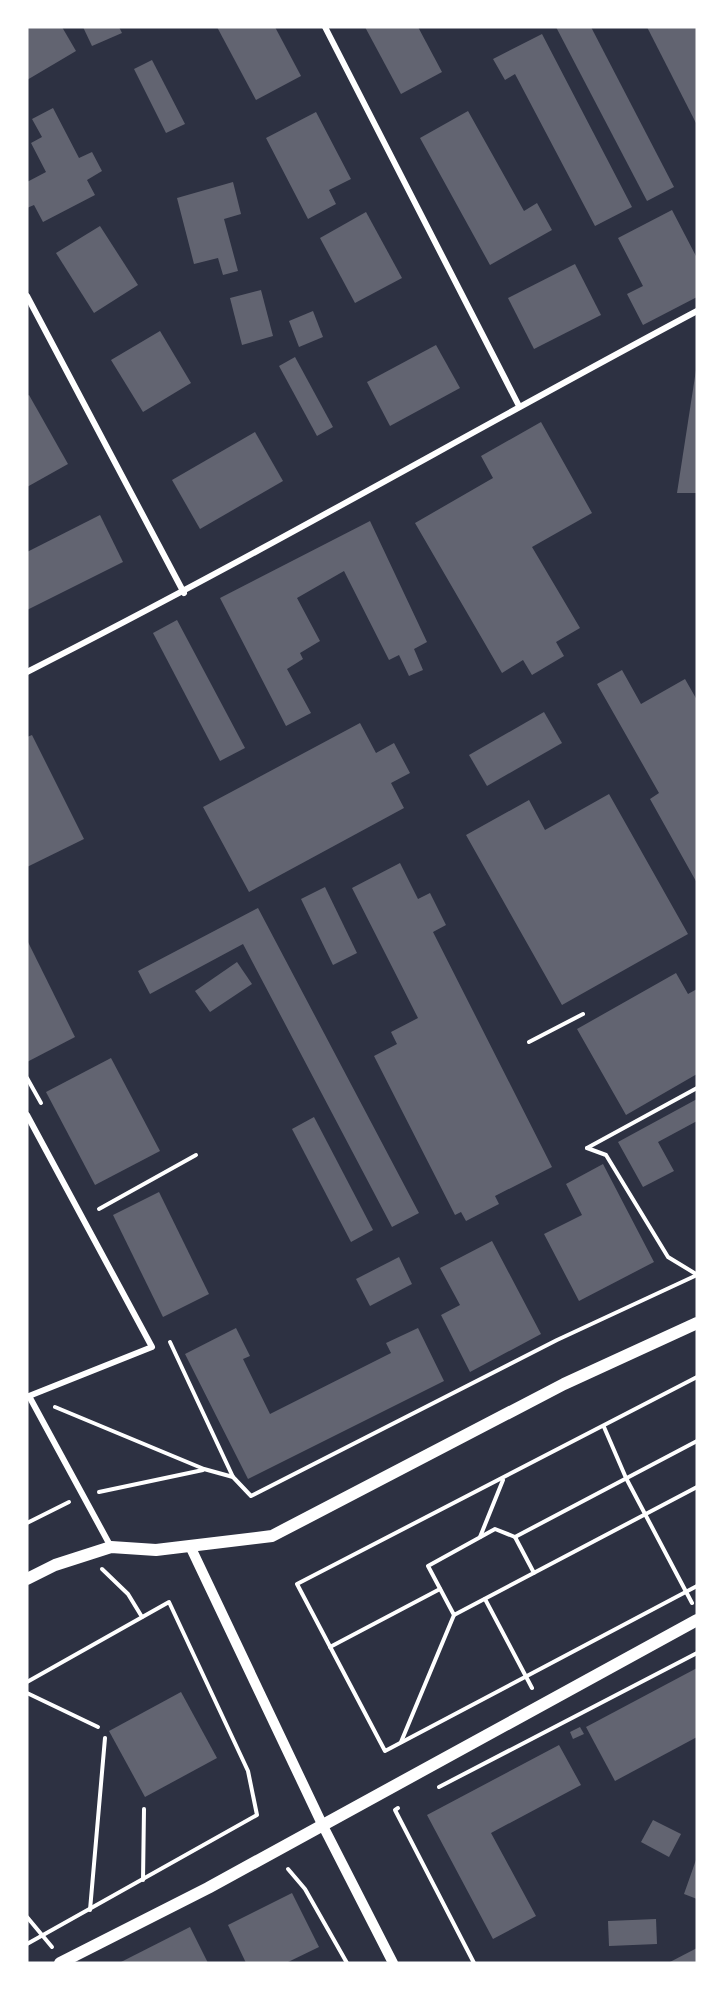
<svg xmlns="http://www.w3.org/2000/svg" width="724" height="1990" font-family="'Fira Sans',sans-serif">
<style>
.building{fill:#626471}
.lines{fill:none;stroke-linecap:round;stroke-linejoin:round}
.path{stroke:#fff;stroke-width:4}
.minor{stroke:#fff;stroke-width:6}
.tertiary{stroke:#fff;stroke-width:10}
.secondary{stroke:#fff;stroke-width:12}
</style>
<rect width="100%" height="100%" fill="#2d3142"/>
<g class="building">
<path d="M 27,27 L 62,27 L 76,51 L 27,80 Z"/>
<path d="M 83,27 L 119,27 L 122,33 L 92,46 Z"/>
<path d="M 217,27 L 275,27 L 301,76 L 256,100 Z"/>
<path d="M 365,27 L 418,27 L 442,72 L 401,94 Z"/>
<path d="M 556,27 L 591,27 L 674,187 L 647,201 Z"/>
<path d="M 647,27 L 697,27 L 697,125 Z"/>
<path d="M 542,34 L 632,207 L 595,226 L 515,74 L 505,80 L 493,59 Z"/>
<path d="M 152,60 L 185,124 L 166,133 L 134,69 Z"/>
<path d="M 53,108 L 79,158 L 92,152 L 102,171 L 87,180 L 95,195 L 43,222 L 34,205 L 27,208 L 27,182 L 46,172 L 31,143 L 42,137 L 32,119 Z"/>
<path d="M 468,111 L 524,211 L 537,203 L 552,230 L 490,265 L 420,138 Z"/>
<path d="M 316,112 L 351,179 L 329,190 L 336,204 L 308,219 L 266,138 Z"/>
<path d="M 233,182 L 241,214 L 224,219 L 238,271 L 223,275 L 218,258 L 194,264 L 177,198 Z"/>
<path d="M 672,210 L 697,258 L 697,297 L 643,325 L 627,294 L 643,286 L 618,238 Z"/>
<path d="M 366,212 L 402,278 L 355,303 L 320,238 Z"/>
<path d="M 100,226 L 138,285 L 94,313 L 56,253 Z"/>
<path d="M 575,264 L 601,315 L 534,349 L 508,298 Z"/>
<path d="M 261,290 L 273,336 L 242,345 L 230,298 Z"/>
<path d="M 313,311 L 323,337 L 299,347 L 289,321 Z"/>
<path d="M 160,331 L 191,383 L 143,412 L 111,360 Z"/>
<path d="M 436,345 L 460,388 L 390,426 L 367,382 Z"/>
<path d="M 295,357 L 333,427 L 317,436 L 279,366 Z"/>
<path d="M 696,370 L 697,493 L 677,493 Z"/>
<path d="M 29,395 L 68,464 L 27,487 L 27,396 Z"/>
<path d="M 541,422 L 592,513 L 532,547 L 580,628 L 556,642 L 564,656 L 532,675 L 523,660 L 502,673 L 415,523 L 493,478 L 481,456 Z"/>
<path d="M 255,432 L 283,481 L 200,529 L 172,480 Z"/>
<path d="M 100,515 L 123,562 L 27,610 L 27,552 Z"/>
<path d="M 370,521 L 427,642 L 414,649 L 423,670 L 409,676 L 399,655 L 389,660 L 344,571 L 297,598 L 320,641 L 300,653 L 303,659 L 287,669 L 311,713 L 286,726 L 220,598 Z"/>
<path d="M 177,620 L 245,748 L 220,761 L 153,633 Z"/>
<path d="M 622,670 L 641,704 L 685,679 L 697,700 L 697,883 L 650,799 L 659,793 L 597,684 Z"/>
<path d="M 544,712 L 562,743 L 487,786 L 469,755 Z"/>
<path d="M 360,723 L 376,753 L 394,743 L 410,773 L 391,783 L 404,808 L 249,892 L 203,807 Z"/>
<path d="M 32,735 L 84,839 L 27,867 L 27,737 Z"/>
<path d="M 609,794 L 688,934 L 562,1005 L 466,835 L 529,800 L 545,830 Z"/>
<path d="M 400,863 L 418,899 L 430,893 L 446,925 L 433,932 L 552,1167 L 495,1196 L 499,1204 L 466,1221 L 461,1212 L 455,1215 L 374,1056 L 397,1044 L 391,1032 L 418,1018 L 352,888 Z"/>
<path d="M 325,887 L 357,953 L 333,965 L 301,899 Z"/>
<path d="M 258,908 L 419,1213 L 392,1227 L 243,944 L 150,994 L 138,971 Z"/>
<path d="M 27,940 L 75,1037 L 27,1062 Z"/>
<path d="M 237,962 L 252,984 L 210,1012 L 195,991 Z"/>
<path d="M 676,973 L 688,994 L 697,989 L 697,1074 L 626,1115 L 577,1029 Z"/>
<path d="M 111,1058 L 160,1151 L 95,1185 L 46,1092 Z"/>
<path d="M 697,1099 L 697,1121 L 658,1142 L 674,1171 L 643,1187 L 618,1142 Z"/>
<path d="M 314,1117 L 373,1230 L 351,1242 L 292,1129 Z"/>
<path d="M 603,1164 L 654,1262 L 579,1301 L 544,1234 L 582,1215 L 566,1184 Z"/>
<path d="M 159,1192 L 209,1294 L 163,1317 L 113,1215 Z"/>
<path d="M 492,1241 L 541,1334 L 470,1372 L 441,1315 L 460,1305 L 440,1268 Z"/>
<path d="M 399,1257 L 412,1284 L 370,1306 L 356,1279 Z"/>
<path d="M 236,1328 L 250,1356 L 243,1359 L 270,1414 L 391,1353 L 386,1343 L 418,1328 L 444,1381 L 248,1479 L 185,1354 Z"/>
<path d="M 697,1668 L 697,1737 L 615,1781 L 586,1727 Z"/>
<path d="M 181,1692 L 217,1758 L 145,1797 L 109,1731 Z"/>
<path d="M 580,1727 L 584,1734 L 573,1739 L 570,1732 Z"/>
<path d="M 559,1745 L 581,1785 L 491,1833 L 536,1916 L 493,1939 L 427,1815 Z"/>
<path d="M 653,1820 L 681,1834 L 669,1857 L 641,1842 Z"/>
<path d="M 697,1857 L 697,1899 L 684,1894 Z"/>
<path d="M 292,1893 L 319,1947 L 286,1963 L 246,1963 L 228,1925 Z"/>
<path d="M 656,1919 L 657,1944 L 609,1946 L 608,1921 Z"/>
<path d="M 190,1927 L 208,1963 L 119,1963 Z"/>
<path d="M 697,1948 L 697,1963 L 668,1963 Z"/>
</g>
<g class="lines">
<g class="path">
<path d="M 529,1042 L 583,1014"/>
<path d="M 27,1078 L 41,1103"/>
<path d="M 587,1148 L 606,1155 L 668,1257 L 696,1274"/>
<path d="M 587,1148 L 697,1088"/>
<path d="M 99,1209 L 196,1155"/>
<path d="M 170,1342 L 233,1477"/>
<path d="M 697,1377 L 297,1584 L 385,1751 L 697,1586"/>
<path d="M 55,1407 L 204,1469 L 233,1477 L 251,1496 L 557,1340 L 697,1275"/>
<path d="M 604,1427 L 626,1478 L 692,1603"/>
<path d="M 99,1492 L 203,1470"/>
<path d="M 27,1523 L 69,1502"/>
<path d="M 480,1537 L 503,1480"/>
<path d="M 515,1537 L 697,1441"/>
<path d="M 102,1569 L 128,1594 L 142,1617"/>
<path d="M 534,1573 L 515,1537 L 495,1529 L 428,1566 L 454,1615 L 697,1487"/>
<path d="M 485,1599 L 532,1688"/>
<path d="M 330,1647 L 440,1589"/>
<path d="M 27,1682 L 169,1602 L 248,1771 L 257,1815 L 27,1944"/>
<path d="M 27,1693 L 98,1727"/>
<path d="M 401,1742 L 454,1615"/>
<path d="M 439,1787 L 697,1653"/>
<path d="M 398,1808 L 395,1810 L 474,1963"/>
<path d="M 288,1869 L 305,1889 L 347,1963"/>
<path d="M 143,1880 L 144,1809"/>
<path d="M 90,1910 L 105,1738"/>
<path d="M 27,1917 L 52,1947"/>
</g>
<g class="minor">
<path d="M 325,27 L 519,406"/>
<path d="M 27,296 L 184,593"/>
<path d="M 27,672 C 253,558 473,430 697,311"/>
<path d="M 27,1115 L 152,1347 L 29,1396 L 111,1547"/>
</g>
<path class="tertiary" d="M 190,1546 L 322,1824 L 393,1963"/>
<g class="secondary">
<path d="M 27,1579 L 55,1565 L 111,1547 L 156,1550 L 272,1536 L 564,1384 L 697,1323"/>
<path d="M 60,1963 L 208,1888 L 697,1620"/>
</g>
</g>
<rect width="724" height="1990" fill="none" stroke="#ffffff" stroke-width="57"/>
</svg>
